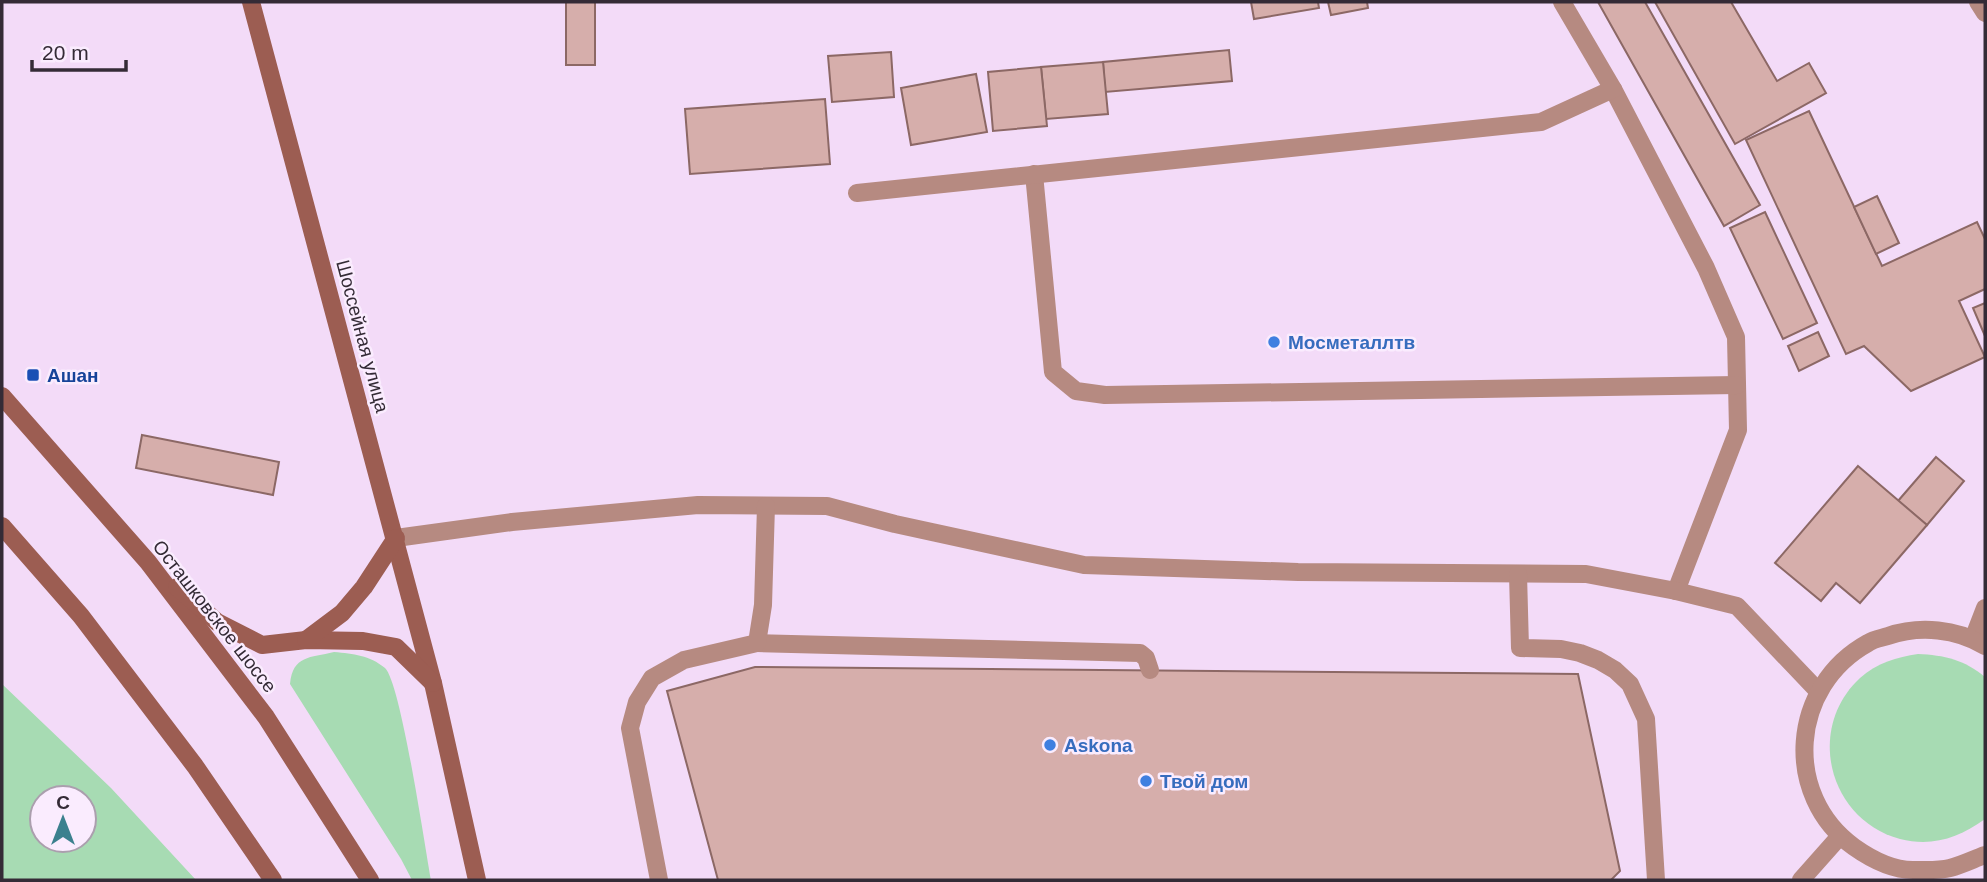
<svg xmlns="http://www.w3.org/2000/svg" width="1987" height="882" font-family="Helvetica,sans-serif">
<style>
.green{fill:#a7dbb3;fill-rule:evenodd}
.building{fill:#d6aeab;stroke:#8c6865;stroke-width:2}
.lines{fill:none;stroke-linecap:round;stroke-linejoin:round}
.lane{stroke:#b68a81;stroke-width:18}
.secondary{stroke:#9c5d52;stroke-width:18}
.shop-dot{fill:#3f7fe0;stroke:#faecfe;stroke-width:2.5}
.transit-dot{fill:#1a4fb4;stroke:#faecfe;stroke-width:2.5}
.labels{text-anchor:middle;stroke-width:5;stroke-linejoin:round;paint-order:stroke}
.street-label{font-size:19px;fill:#342b36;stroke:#faecfe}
.shop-label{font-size:19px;font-weight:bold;fill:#366cbe;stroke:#faecfe;text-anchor:start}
.transit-label{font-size:19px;font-weight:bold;fill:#164399;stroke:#faecfe;text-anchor:start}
</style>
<rect width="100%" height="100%" fill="#f3dbf8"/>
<g class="green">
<path d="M 334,652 C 354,654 369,655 385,668 C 401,683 425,848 431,880 L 412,880 L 401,859 L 290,684 C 293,655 310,658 334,652 Z"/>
<path d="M 1918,654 C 1944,655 1965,660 1985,677 L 1985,819 C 1959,838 1932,847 1900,839 C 1829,820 1805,729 1860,678 C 1877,663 1897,657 1918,654 Z"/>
<path d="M 2,684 L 111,788 L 196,880 L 2,880 ZM 42,798 L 84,798 L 84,840 L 42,840 Z"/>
</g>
<g class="building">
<rect x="566" y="2" width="29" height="63"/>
<path d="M 1251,2 L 1318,2 L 1319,8 L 1254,19 Z"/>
<path d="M 1328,2 L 1367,2 L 1368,8 L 1331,15 Z"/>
<path d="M 1598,2 L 1645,2 L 1760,205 L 1724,226 Z"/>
<path d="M 1655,2 L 1731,2 L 1777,81 L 1809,63 L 1826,93 L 1735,144 Z"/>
<path d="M 1229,50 L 1232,81 L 1105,92 L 1103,62 Z"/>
<path d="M 891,52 L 894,97 L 832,102 L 828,56 Z"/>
<path d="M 1103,62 L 1108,114 L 1046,119 L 1041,67 Z"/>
<path d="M 1041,67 L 1047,126 L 993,131 L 988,72 Z"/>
<path d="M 976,74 L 987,132 L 911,145 L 901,88 Z"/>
<path d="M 825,99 L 830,164 L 690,174 L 685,109 Z"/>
<path d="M 1809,111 L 1882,266 L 1977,222 L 1985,239 L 1985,289 L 1959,301 L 1985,357 L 1911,391 L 1864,346 L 1846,354 L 1746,140 Z"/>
<path d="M 1877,196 L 1899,243 L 1876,254 L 1854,207 Z"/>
<path d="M 1765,212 L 1817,323 L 1783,339 L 1730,228 Z"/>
<path d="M 1985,303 L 1985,336 L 1973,308 Z"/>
<path d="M 1818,332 L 1829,356 L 1799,371 L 1788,346 Z"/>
<path d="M 142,435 L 279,462 L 273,495 L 136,468 Z"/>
<path d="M 1936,457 L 1964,481 L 1927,525 L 1898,501 Z"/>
<path d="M 1858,466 L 1927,525 L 1860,603 L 1836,583 L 1821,601 L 1775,563 Z"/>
<path d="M 755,667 L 1578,674 L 1620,871 L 1611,880 L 718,880 L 667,691 Z"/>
</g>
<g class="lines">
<g class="lane">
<path d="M 1978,2 L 1985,13"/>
<path d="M 1613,89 L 1706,268 L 1736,337 L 1738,430 L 1676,591"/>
<path d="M 1034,174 L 1053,372 L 1076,391 L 1105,395 L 1737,385"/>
<path d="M 857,193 L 1541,122 L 1613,89 L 1562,2"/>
<path d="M 396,538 L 512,522 L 698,505 L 827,506 L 895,524 L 1084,565 L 1298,572 L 1586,574 L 1676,591 L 1737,606 L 1818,691"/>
<path d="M 1518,574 L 1520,648 L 1561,649 L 1580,653 L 1598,660 L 1615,670 L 1630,684 L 1646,719 L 1656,880"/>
<path d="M 1973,639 L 1985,608"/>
<path d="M 757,643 L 1140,653 L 1146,658 L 1150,670"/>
<path d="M 1985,646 C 1957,629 1920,625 1888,636 C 1882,638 1874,639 1868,643 C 1790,686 1782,795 1854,847 C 1871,859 1892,870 1913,870 C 1924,870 1939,871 1950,868 C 1962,865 1974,859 1985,855"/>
<path d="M 659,880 L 630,728 L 637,702 L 652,678 L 684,660 L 757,643 L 763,605 L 766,506"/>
<path d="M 1801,880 L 1840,836"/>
</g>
<g class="secondary">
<path d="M 251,2 L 433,683 L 477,880"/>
<path d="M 2,396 L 148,562 L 266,717 L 370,880"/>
<path d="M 2,526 L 81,616 L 195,766 L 273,880"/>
<path d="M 177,587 L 217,622 L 262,645 L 306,640 L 363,641 L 396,647 L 433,683"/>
<path d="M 306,640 L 342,613 L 364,587 L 396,538"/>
</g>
</g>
<g class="shop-dot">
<circle cx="1274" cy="342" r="7"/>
<circle cx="1050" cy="745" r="7"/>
<circle cx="1146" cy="781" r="7"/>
</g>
<rect class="transit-dot" x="26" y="368" width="14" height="14" rx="3.5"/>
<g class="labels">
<g class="street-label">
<text transform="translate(363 336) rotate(75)" y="7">Шоссейная улица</text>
<text transform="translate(215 616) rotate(52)" y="7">Осташковское шоссе</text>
</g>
<g class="shop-label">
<text x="1288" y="349">Мосметаллтв</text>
<text x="1064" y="752">Askona</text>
<text x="1160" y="788">Твой дом</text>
</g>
<g class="transit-label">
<text x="47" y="382">Ашан</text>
</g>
</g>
<rect width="1987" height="882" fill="none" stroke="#342b36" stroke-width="7"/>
<g transform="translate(63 819)"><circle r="33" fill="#faecfe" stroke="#ab9fae" stroke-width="2"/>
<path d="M0-5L12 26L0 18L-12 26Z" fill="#3b808e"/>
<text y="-10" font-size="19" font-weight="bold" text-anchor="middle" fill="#342b36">С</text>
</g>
<path d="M32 60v10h94v-10" fill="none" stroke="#342b36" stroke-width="3.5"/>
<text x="42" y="60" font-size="21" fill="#342b36" stroke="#faecfe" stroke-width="5" paint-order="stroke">20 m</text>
</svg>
